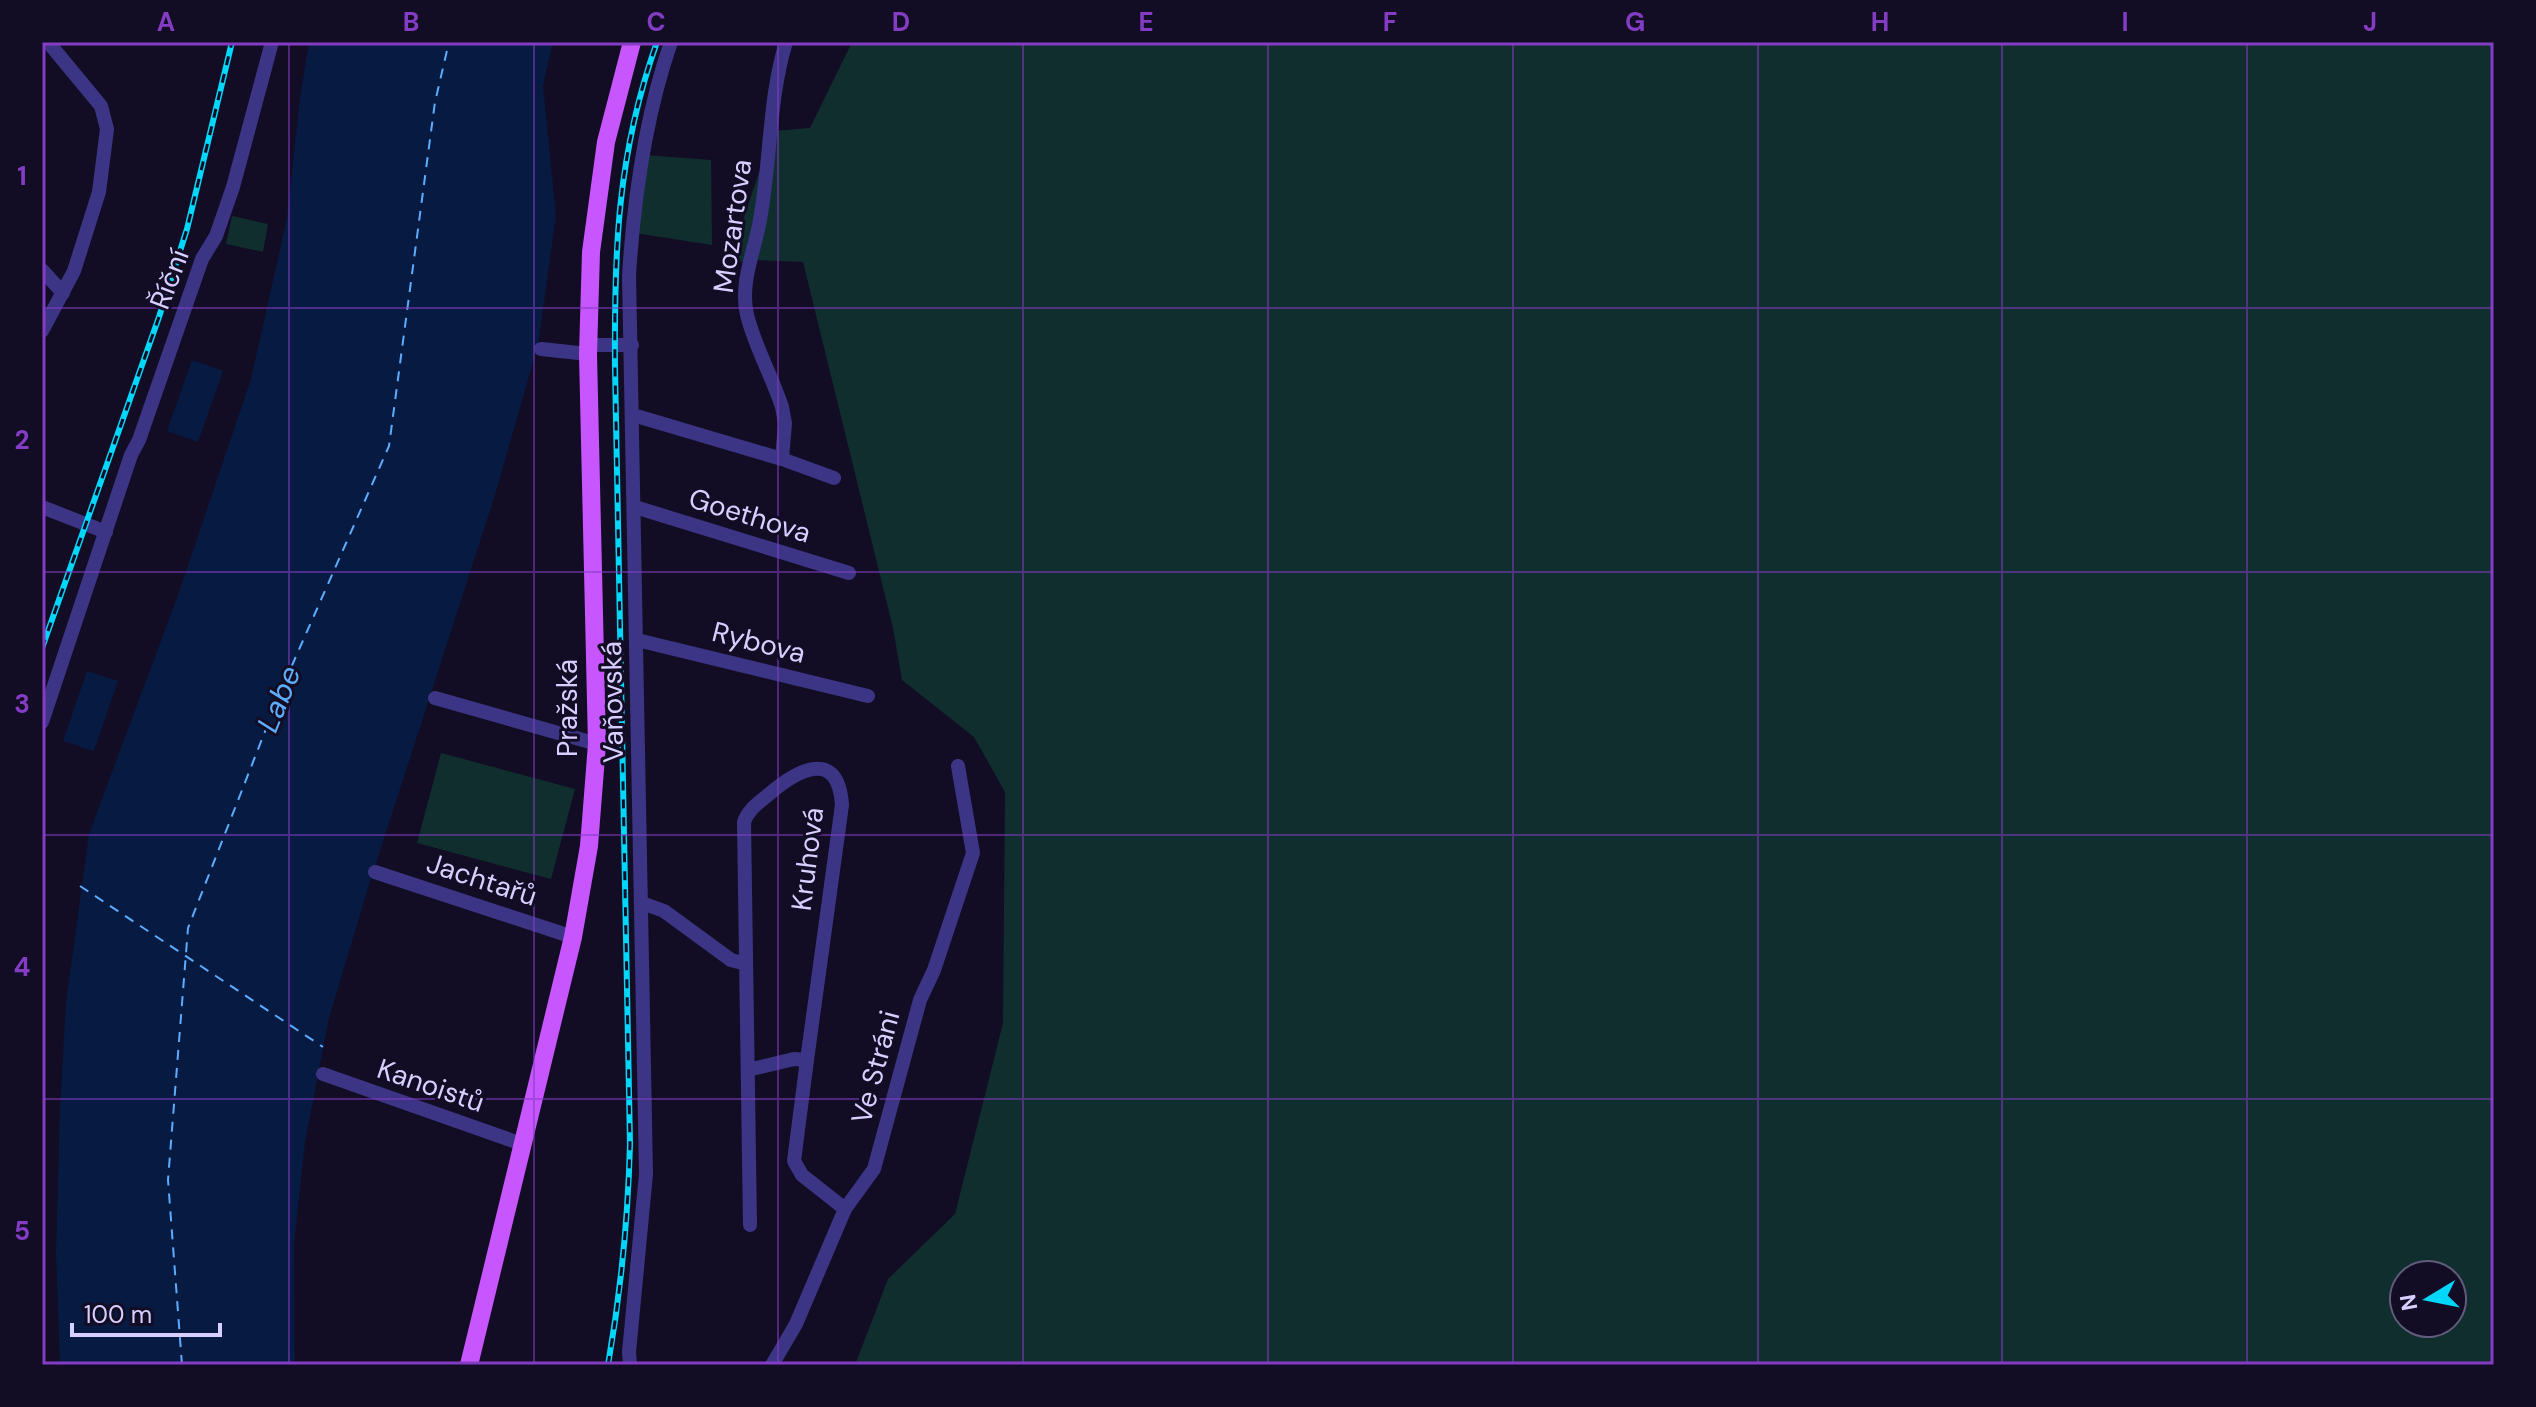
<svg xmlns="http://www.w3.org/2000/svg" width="2536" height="1407" font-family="'DM Sans',sans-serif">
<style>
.green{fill:#102e2e;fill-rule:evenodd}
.water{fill:#071a42}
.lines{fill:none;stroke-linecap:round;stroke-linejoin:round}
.ferry{stroke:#5dadff;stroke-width:2;stroke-dasharray:10 8;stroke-linecap:butt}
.minor{stroke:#3c3585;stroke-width:14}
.major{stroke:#c756ff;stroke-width:18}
.rail-casing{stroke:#00d7fa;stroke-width:6}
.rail{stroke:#120d24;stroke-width:3;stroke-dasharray:9;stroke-linecap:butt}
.grid{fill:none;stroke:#843cc5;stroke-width:2;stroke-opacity:0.55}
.labels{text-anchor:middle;stroke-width:6;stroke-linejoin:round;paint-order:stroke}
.street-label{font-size:28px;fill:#d7cfff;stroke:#120d24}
.water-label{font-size:30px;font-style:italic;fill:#5dadff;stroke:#120d24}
.neatline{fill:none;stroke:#843cc5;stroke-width:3}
.grid-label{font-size:26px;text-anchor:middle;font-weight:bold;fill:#843cc5}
</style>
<rect width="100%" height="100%" fill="#120d24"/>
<g class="green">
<path d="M 852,42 L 2494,42 L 2494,1365 L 855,1365 L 888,1279 L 955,1214 L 1003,1023 L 1005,792 L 974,737 L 902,680 L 893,628 L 803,262 L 753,260 L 732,263 L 740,229 L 773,131 L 810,128 ZM 2404,1275 L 2452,1275 L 2452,1323 L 2404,1323 Z"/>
<path d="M 645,155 L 711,160 L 712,245 L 635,233 Z"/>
<path d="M 232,216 L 268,224 L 263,252 L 226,244 Z"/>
<path d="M 441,753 L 575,789 L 551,879 L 417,843 Z"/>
</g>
<g class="water">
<path d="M 309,42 L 553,42 L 543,86 L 556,216 L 538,345 L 495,495 L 368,888 L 329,1018 L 305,1142 L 294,1245 L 295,1365 L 60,1365 L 56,1252 L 60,1108 L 66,1003 L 89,834 L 178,595 L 251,379 L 287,218 L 300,98 Z"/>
<path d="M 192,360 L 223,371 L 198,442 L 167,431 Z"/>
<path d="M 87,671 L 118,681 L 94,751 L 63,741 Z"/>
</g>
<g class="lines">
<g class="ferry">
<path d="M 80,886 L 323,1047"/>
<path d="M 182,1365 L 168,1180 L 188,928 L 282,688 L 389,446 L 435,102 L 449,42"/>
</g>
<g class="minor">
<path d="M 42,270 L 63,293"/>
<path d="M 42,331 L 74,271 L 99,192 L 107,129 L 101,106 L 48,42"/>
<path d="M 588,345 L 632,345"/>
<path d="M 541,349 L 588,354"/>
<path d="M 633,415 L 782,459 L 834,478"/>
<path d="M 782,459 L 785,423 L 782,407 C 772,376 755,347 747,315 C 740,284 753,255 759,225 C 771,165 768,101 786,42"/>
<path d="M 42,507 L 106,532"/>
<path d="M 635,507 L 849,573"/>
<path d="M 637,640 L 868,696"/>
<path d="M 435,698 L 597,744"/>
<path d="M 42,722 L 131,455 L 139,440 L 202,259 L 216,236 L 233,187 L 272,42"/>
<path d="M 375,872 L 573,937"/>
<path d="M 642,903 L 664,911 L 731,960 L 746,964"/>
<path d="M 807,1060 L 794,1161 L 802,1175 L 845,1209"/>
<path d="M 748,1070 L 794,1059 L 807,1060 L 842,805 C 838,747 797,770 768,795 C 758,803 748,810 744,822 L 750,1225"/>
<path d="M 323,1074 L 522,1144"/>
<path d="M 630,1365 L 629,1352 L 646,1174 L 629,275 C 634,197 645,117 671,42"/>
<path d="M 772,1365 L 796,1324 L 845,1209 L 874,1169 L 920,1000 L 934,970 L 973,853 L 958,766"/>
</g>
<path class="major" d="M 469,1365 L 573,937 L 589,846 L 597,744 L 588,354 L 591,252 L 606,142 L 632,42"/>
<g class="rail-casing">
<g id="rail">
<path d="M 42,648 L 159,317 L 187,229 L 232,42"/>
<path d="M 608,1365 C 621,1291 628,1219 630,1144 L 615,368 C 614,251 617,154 657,42"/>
</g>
</g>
<use href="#rail" class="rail"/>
</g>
<path class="grid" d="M 289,42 L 289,1365M 534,42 L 534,1365M 778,42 L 778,1365M 1023,42 L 1023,1365M 1268,42 L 1268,1365M 1513,42 L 1513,1365M 1758,42 L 1758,1365M 2002,42 L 2002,1365M 2247,42 L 2247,1365M 42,308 L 2494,308M 42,572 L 2494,572M 42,835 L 2494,835M 42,1099 L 2494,1099"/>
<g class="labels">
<g class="street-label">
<text transform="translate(732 226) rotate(-82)" y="10">Mozartova</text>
<text transform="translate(169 279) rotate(-69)" y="10">Říční</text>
<text transform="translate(750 515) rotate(17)" y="10">Goethova</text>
<text transform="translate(759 642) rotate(14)" y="10">Rybova</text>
<text transform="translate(612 702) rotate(-91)" y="10">Vaňovská</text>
<text transform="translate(567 708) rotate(-90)" y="10">Pražská</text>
<text transform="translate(807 859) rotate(-83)" y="10">Kruhová</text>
<text transform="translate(482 879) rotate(18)" y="10">Jachtařů</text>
<text transform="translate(875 1067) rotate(-75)" y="10">Ve Stráni</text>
<text transform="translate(431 1085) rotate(19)" y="10">Kanoistů</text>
</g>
<g class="water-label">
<text transform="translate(279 699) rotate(-68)" y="10">Labe</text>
</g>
</g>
<rect width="2536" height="1407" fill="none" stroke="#120d24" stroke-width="88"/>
<g transform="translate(2428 1299) rotate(260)"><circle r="38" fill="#120d24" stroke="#615b7c" stroke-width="2"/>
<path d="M0-6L14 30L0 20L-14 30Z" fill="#00d7fa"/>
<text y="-12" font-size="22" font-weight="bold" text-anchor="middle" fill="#d7cfff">N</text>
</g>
<path d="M72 1323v12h148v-12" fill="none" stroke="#d7cfff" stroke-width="4"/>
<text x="84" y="1323" font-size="24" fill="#d7cfff" stroke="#120d24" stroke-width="6" paint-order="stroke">100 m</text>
<rect x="44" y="44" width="2448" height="1319" class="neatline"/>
<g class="grid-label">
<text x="166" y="31">A</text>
<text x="411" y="31">B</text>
<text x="656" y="31">C</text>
<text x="901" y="31">D</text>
<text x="1146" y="31">E</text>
<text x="1390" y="31">F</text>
<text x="1635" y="31">G</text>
<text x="1880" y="31">H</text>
<text x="2125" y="31">I</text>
<text x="2370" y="31">J</text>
<text x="22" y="185">1</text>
<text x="22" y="449">2</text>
<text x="22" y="713">3</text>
<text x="22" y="976">4</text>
<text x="22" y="1240">5</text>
</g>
</svg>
